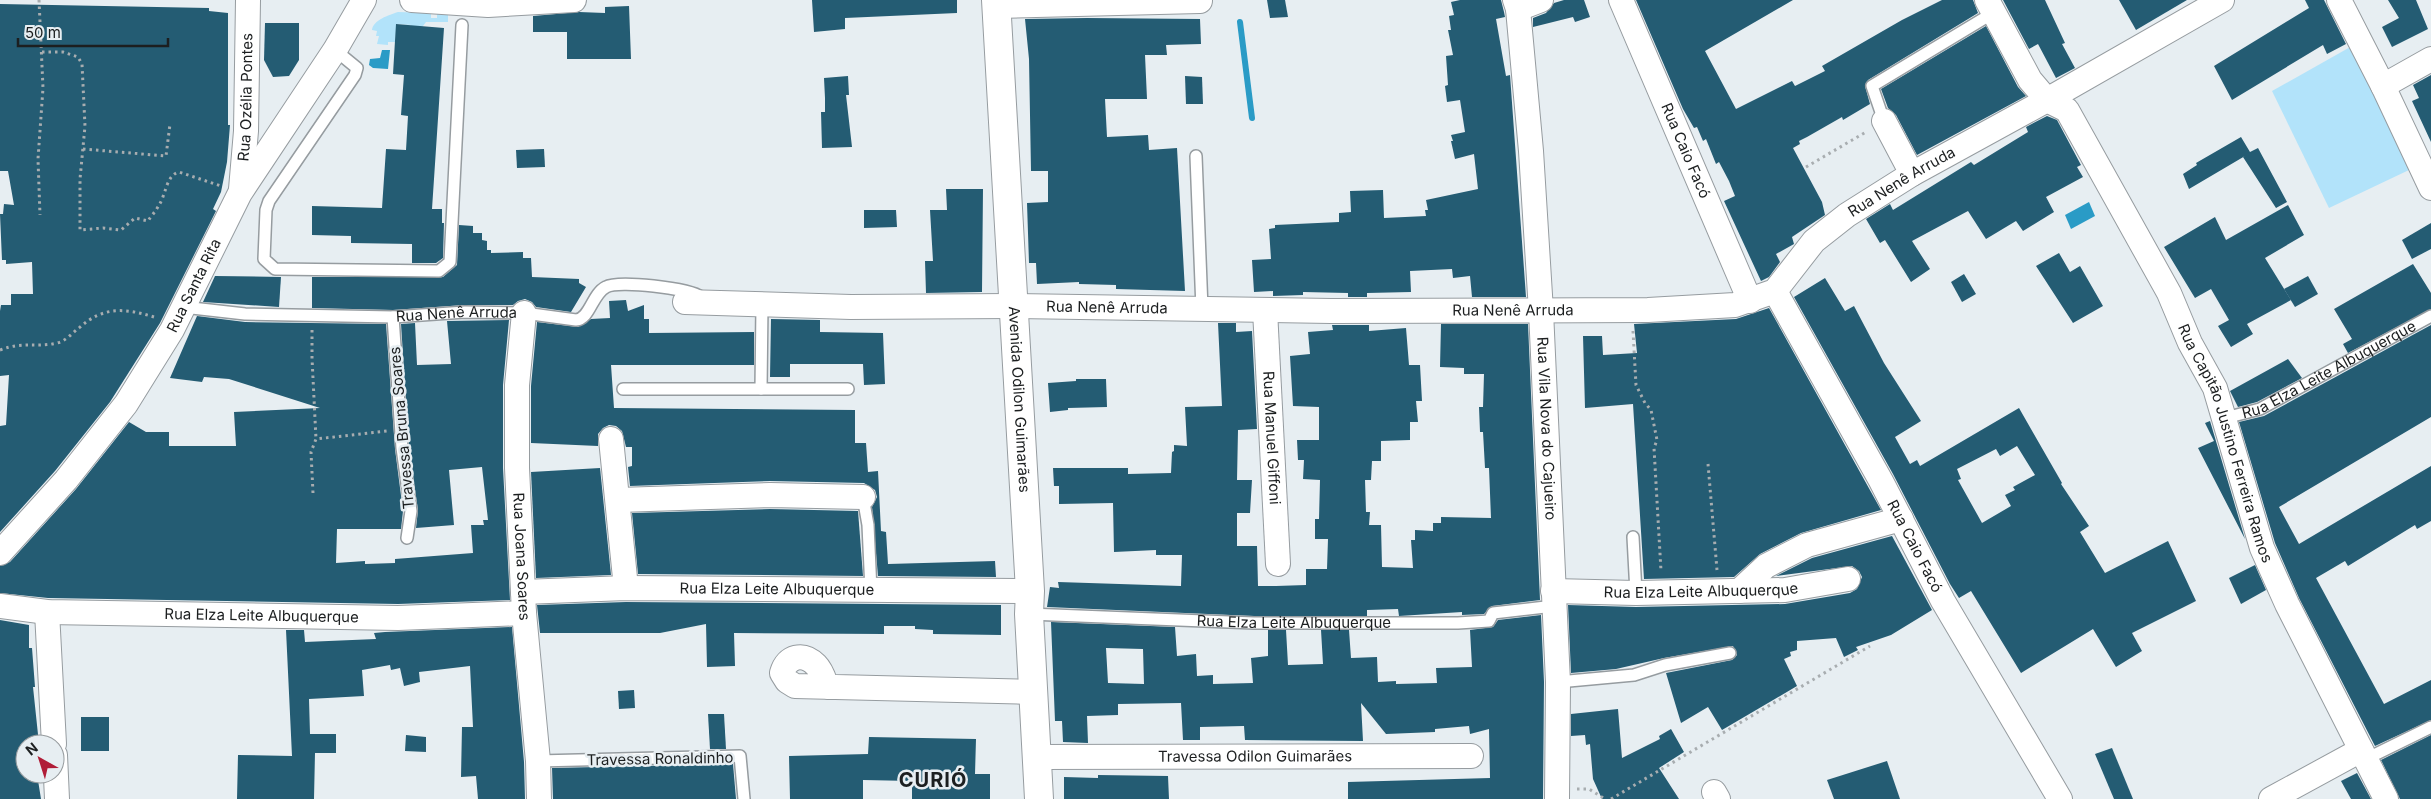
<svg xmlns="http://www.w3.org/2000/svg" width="2431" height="799" font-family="Inter,sans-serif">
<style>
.green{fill:#b2e3fa}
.water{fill:#2a9bc6}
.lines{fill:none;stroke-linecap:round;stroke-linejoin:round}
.stream{stroke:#2a9bc6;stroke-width:6}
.building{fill:#245c73;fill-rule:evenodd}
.lane-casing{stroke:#969ca0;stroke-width:14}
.street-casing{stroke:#969ca0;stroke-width:26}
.secondary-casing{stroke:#969ca0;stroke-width:30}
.path{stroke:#a8adb0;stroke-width:3;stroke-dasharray:2.5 4;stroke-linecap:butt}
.lane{stroke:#fff;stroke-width:11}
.street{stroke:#fff;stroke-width:24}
.secondary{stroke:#fff;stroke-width:28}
.labels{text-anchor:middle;stroke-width:5;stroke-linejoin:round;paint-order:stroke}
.street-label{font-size:15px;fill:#1c1f20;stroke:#e7eef2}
.district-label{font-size:20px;font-weight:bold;letter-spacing:1px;fill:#1c1f20;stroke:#e7eef2}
</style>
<rect width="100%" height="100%" fill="#e7eef2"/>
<g class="green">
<path d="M 398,12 L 431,13 L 431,18 L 437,18 L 437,13 L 448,14 L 448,22 L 426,22 L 420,30 L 411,32 L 411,25 L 397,24 L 395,42 L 388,42 L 388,45 L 377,44 L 379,36 L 376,36 L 377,31 L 372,30 C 373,20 389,15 398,12 Z"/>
<path d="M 2352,46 L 2409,170 L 2329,208 L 2272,91 Z"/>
</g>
<g class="water">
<path d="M 382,50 L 390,50 L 388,69 L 373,68 L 369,65 L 370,59 L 380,58 Z"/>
<path d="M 2089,202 L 2095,216 L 2071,229 L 2065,215 Z"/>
</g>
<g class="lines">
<path class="stream" d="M 1240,22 L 1252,118"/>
</g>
<g class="building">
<path d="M 812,0 L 957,0 L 957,13 L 845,18 L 845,29 L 814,32 Z"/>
<path d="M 1267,0 L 1285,0 L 1288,17 L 1270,18 Z"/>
<path d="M 1460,0 L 1501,0 L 1504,12 L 1505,17 L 1496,19 L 1506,76 L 1510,75 L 1526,297 L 1472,297 L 1470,276 L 1453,278 L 1452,269 L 1410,271 L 1411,292 L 1367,293 L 1367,297 L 1348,297 L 1348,293 L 1303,292 L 1303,295 L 1273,296 L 1273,291 L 1254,292 L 1252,260 L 1271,259 L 1269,229 L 1275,228 L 1275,225 L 1339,222 L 1339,213 L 1351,212 L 1350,191 L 1383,190 L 1384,218 L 1426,216 L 1425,210 L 1428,210 L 1426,200 L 1478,189 L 1474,154 L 1455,159 L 1451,141 L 1453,141 L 1451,135 L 1465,132 L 1460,100 L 1447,102 L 1445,86 L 1448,85 L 1446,56 L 1453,55 L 1448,30 L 1451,30 L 1449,16 L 1454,15 L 1451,2 Z"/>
<path d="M 1564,0 L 1584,0 L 1590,17 L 1575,22 L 1573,17 L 1533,27 L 1533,18 L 1546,13 L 1554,3 Z"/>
<path d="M 1636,0 L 1793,0 L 1705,51 L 1736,109 L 1792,81 L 1795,86 L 1825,71 L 1822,66 L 1902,20 L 1942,0 L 1973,0 L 1978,13 L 1868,80 L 1865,86 L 1870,104 L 1843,120 L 1842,117 L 1807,137 L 1806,135 L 1807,137 L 1799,141 L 1800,144 L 1793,148 L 1822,202 L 1825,215 L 1792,237 L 1794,244 L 1776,254 L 1780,262 L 1769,277 L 1761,281 L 1724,201 L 1735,196 L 1729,181 L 1719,162 L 1716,164 L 1706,139 L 1703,141 L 1697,127 L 1694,128 L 1683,109 Z"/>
<path d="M 2003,0 L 2045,0 L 2065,43 L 2062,44 L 2075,68 L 2056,78 L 2038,44 L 2029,49 Z"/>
<path d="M 2119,0 L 2187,0 L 2136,30 Z"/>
<path d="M 2305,0 L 2324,0 L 2346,44 L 2327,54 L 2323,45 L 2232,100 L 2214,66 L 2304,11 L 2309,8 Z"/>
<path d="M 2388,0 L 2416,0 L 2428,29 L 2392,47 L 2382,27 L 2399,18 Z"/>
<path d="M 0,4 L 209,8 L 209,11 L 228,13 L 228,125 L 230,125 L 227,162 L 221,192 L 213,209 L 216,211 L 160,323 L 110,402 L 55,471 L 0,532 L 0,426 L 6,425 L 9,375 L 0,376 L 0,311 L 1,305 L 11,305 L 11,294 L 33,294 L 32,262 L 6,264 L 6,260 L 2,260 L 0,214 L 3,214 L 4,204 L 14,205 L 8,171 L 0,171 Z"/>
<path d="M 629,6 L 631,59 L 567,59 L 567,32 L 533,32 L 533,16 L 579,12 L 605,13 L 605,7 Z"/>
<path d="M 1087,18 L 1200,19 L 1201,44 L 1166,45 L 1167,55 L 1145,55 L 1147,99 L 1105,99 L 1107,137 L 1148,135 L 1149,150 L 1177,148 L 1185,291 L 1116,289 L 1116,285 L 1079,284 L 1079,282 L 1037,284 L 1036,263 L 1029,263 L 1027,203 L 1048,202 L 1048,171 L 1031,171 L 1029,59 L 1025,19 Z"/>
<path d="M 265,23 L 299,23 L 299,60 L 289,76 L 273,77 L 264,60 Z"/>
<path d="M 396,24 L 444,28 L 432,209 L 442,209 L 442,223 L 444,223 L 443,258 L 436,263 L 412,263 L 412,244 L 351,243 L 351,236 L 312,235 L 312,206 L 382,208 L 386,149 L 406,150 L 408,116 L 401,115 L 404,75 L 393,74 Z"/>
<path d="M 1986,26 L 2018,87 L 2026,96 L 1917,155 L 1896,115 L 1888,108 L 1881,89 Z"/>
<path d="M 2431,75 L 2431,142 L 2412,101 L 2419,98 L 2413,85 Z"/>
<path d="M 848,76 L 849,95 L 846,95 L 852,147 L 822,148 L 821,112 L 825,112 L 825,98 L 824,78 Z"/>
<path d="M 1185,76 L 1202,77 L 1203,104 L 1186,104 Z"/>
<path d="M 2047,116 L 2057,120 L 2081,165 L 2077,167 L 2083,177 L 2046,197 L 2054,212 L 2023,231 L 2016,221 L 1986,239 L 1968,211 L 1912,241 L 1930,269 L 1911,282 L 1885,240 L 1880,243 L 1866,219 L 1890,204 L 1893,210 L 1971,162 L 1974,165 L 2028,132 L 2026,127 Z"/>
<path d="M 2241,137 L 2250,152 L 2258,148 L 2287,202 L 2276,208 L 2243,157 L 2245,156 L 2189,189 L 2183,174 L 2197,165 L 2196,163 Z"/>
<path d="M 544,149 L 545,167 L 517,168 L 516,150 Z"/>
<path d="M 946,189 L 983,189 L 982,292 L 926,293 L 925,261 L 933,261 L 930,210 L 947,210 Z"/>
<path d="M 2288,205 L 2304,235 L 2265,258 L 2291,300 L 2247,324 L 2253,334 L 2231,347 L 2218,326 L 2229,320 L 2211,289 L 2195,298 L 2164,247 L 2215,217 L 2226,240 Z"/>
<path d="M 864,210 L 896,210 L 897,227 L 864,228 Z"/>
<path d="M 2431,223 L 2431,249 L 2412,259 L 2402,240 Z"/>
<path d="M 459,225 L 473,226 L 473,233 L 482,233 L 482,240 L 487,241 L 487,250 L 491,250 L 491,253 L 523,252 L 523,258 L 531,258 L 532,277 L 579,279 L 579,283 L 586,287 L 571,312 L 536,307 L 532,302 L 525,299 L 518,301 L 513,305 L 464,305 L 393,310 L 312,308 L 312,277 L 443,277 L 457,265 Z"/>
<path d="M 2059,253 L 2070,272 L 2080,266 L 2103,306 L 2073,323 L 2036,266 Z"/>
<path d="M 2413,264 L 2431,293 L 2431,309 L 2348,353 L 2343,344 L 2352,339 L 2334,309 Z"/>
<path d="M 1964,274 L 1976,294 L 1962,302 L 1951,282 Z"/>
<path d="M 215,276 L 281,277 L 279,307 L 203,302 Z"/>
<path d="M 2308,276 L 2318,294 L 2295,307 L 2284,289 Z"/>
<path d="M 1825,278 L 1845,311 L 1854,306 L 1884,363 L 1921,421 L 1895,437 L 1910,464 L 1917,460 L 1920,466 L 2019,408 L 2062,483 L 2061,484 L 2089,526 L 2080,532 L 2105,573 L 2168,541 L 2196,601 L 2132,633 L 2142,651 L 2116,667 L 2093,629 L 2021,673 L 1971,591 L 1959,598 L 1950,584 L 1893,474 L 1794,297 ZM 2017,446 L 2035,475 L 2013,487 L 2015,490 L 2005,495 L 2011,506 L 1982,523 L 1958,480 L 1961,479 L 1957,469 L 1996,449 L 2000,456 Z"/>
<path d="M 626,300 L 628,311 L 644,305 L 644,319 L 649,319 L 649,333 L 754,332 L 754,365 L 611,365 L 614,408 L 855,410 L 855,443 L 866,443 L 868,472 L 878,471 L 881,531 L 886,532 L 888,564 L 995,561 L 996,577 L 878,576 L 872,507 L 877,497 L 875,490 L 864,483 L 770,481 L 630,486 L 628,467 L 632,466 L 632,447 L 626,447 L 622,431 L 616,426 L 609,425 L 603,428 L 598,434 L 598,446 L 531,443 L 531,386 L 537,322 L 578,327 L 591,319 L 610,318 L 609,301 Z"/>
<path d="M 1769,308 L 1881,510 L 1801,533 L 1760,554 L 1734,577 L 1644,579 L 1633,404 L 1585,408 L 1583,336 L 1602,336 L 1603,355 L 1637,353 L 1634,324 L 1736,319 Z"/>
<path d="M 197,316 L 245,322 L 386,324 L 395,449 L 403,511 L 401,529 L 337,529 L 336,563 L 365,561 L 365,564 L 395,563 L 395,559 L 473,553 L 471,525 L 484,525 L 483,520 L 488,520 L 482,467 L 449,470 L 454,525 L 416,528 L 418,510 L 409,447 L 401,324 L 415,323 L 417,365 L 451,364 L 447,321 L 509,320 L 503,385 L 503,468 L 510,600 L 398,604 L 48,598 L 0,593 L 0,566 L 10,562 L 76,489 L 129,422 L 146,432 L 169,432 L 169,446 L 236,446 L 234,412 L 320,408 L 229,379 L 204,377 L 202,382 L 170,378 Z"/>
<path d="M 771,319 L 820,320 L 820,332 L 883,333 L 885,384 L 864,385 L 863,364 L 790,364 L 790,377 L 770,377 Z"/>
<path d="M 1218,323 L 1236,323 L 1236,332 L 1252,331 L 1257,429 L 1238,430 L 1237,480 L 1252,480 L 1250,513 L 1237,513 L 1237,546 L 1257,546 L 1258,586 L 1276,586 L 1306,585 L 1306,569 L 1327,569 L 1328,539 L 1315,539 L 1315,519 L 1319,519 L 1320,480 L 1303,479 L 1304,460 L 1298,460 L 1297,440 L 1319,440 L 1319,407 L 1293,406 L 1290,356 L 1310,354 L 1308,332 L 1333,330 L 1332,325 L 1369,325 L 1369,331 L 1406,328 L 1409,365 L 1420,365 L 1422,401 L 1416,401 L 1418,422 L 1410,422 L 1410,440 L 1381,441 L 1381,461 L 1372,461 L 1371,480 L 1365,480 L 1366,512 L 1370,512 L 1369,525 L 1381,525 L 1382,567 L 1413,568 L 1411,540 L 1415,540 L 1415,530 L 1433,531 L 1433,523 L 1441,523 L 1441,517 L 1491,518 L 1489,468 L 1485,468 L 1483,432 L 1480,432 L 1479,407 L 1483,407 L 1484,374 L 1464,374 L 1464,368 L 1440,367 L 1441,324 L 1528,324 L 1540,600 L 1492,606 L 1484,614 L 1462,615 L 1462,612 L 1399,616 L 1398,609 L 1367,610 L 1367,616 L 1254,616 L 1047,607 L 1050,587 L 1059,588 L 1058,582 L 1181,586 L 1182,555 L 1156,555 L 1156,550 L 1114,552 L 1113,503 L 1059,504 L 1059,486 L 1054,486 L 1053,468 L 1128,468 L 1128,474 L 1171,473 L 1172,452 L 1174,451 L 1174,445 L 1187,446 L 1185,407 L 1222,406 Z"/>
<path d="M 2431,325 L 2431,417 L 2279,507 L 2299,544 L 2431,466 L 2431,521 L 2417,529 L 2415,525 L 2348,566 L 2345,561 L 2316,578 L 2384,704 L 2431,680 L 2431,720 L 2375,746 L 2299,598 L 2275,543 L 2239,422 L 2264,416 Z"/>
<path d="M 2288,359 L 2302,378 L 2257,402 L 2238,407 L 2230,391 Z"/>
<path d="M 1076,379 L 1106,379 L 1107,407 L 1068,408 L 1068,410 L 1050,412 L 1048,383 L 1076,381 Z"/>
<path d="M 2210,421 L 2245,539 L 2198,448 L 2214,441 L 2205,423 Z"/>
<path d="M 600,468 L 611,575 L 536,578 L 531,472 Z"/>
<path d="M 770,509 L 858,511 L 863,576 L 638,574 L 632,513 Z"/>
<path d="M 1892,536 L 1932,610 L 1891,635 L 1856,647 L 1858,650 L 1844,657 L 1836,638 L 1797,641 L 1797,650 L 1790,652 L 1791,656 L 1784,659 L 1797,686 L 1722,730 L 1708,707 L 1681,723 L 1666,673 L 1732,660 L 1737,655 L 1733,646 L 1664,658 L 1616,669 L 1571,673 L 1568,605 L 1636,607 L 1785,604 L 1850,593 L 1857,589 L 1862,577 L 1859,571 L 1852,566 L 1776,576 L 1812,558 Z"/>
<path d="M 2255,565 L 2266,590 L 2241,604 L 2229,578 Z"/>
<path d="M 626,602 L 1001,605 L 1001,635 L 933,634 L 933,630 L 915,629 L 915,626 L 884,626 L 884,634 L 734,633 L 735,666 L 707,667 L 706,624 L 660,633 L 540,633 L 541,642 L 537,605 Z"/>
<path d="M 1541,615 L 1544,682 L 1543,799 L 1348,799 L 1348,782 L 1490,778 L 1489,729 L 1470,734 L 1469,726 L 1435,729 L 1435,732 L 1386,734 L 1361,703 L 1363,741 L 1245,740 L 1244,726 L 1200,727 L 1200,740 L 1183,740 L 1181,703 L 1118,704 L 1118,715 L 1087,716 L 1088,743 L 1063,742 L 1062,721 L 1055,721 L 1051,622 L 1175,627 L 1177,656 L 1196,654 L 1197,676 L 1213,675 L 1213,684 L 1253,683 L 1251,658 L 1268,656 L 1268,630 L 1286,630 L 1288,665 L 1323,664 L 1321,630 L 1349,630 L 1351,658 L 1377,657 L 1378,682 L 1396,681 L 1396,684 L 1437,683 L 1436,668 L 1472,667 L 1470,630 L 1493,627 L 1498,620 ZM 1106,648 L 1143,649 L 1144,684 L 1108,683 Z"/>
<path d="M 0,620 L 29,625 L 29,648 L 32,648 L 35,687 L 33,687 L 39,744 L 25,744 L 25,774 L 37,774 L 41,799 L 0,799 Z"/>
<path d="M 512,627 L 524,762 L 525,799 L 478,799 L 476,776 L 461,777 L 462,727 L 473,727 L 470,666 L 419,672 L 420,682 L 404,686 L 400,668 L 391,670 L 390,665 L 362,670 L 364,696 L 309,699 L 310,734 L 336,734 L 336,753 L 315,753 L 314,799 L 237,799 L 238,755 L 292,756 L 286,630 L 304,630 L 305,642 L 376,639 L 374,633 L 385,632 Z"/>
<path d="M 634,690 L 635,708 L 619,709 L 618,691 Z"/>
<path d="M 1618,709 L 1622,758 L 1660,739 L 1659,736 L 1671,729 L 1684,752 L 1659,768 L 1679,799 L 1602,799 L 1593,779 L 1590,744 L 1586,745 L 1585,735 L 1571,736 L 1571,714 Z"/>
<path d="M 708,714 L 724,714 L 726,749 L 710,749 Z"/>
<rect x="81" y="717" width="28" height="34"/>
<path d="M 406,735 L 426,737 L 426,752 L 405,751 Z"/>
<path d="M 2431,735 L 2431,799 L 2400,799 L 2381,760 Z"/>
<path d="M 869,737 L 976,739 L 975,774 L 990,774 L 990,799 L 912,799 L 912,781 L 863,780 L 863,799 L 790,799 L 789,756 L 868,754 Z"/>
<path d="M 2112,748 L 2133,799 L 2114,799 L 2095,754 Z"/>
<path d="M 1887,761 L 1900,799 L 1834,799 L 1827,780 Z"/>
<path d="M 733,764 L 736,799 L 553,799 L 552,768 Z"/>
<path d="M 2357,773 L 2371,799 L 2351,799 L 2341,781 Z"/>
<path d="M 1098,775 L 1168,776 L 1169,799 L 1064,799 L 1064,777 L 1098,778 Z"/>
</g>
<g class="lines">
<g class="lane-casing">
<g id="lane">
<path d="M 335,50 L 357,68 L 355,75 L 269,201 L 266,210 L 264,259 L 275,269 L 439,271 L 450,262 L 462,25"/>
<path d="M 1884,121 L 1872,86 L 1993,13"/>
<path d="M 1196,156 L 1202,309"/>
<path id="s1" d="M 183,307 L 245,314 L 393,317 L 465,312 L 524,313 L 576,320 C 590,319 592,294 606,287 C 618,280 689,288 701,297"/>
<path d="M 393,317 L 402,448 L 411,511 L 407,538"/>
<path d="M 623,389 L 848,389"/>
<path d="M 761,389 L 762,305"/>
<path id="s2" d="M 2225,418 L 2260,409 L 2431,316"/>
<path d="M 863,497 L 868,525 L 871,591"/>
<path d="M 1633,537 L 1636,593"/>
<path id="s3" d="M 1029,614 L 1254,623 L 1458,623 L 1489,621 L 1493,613 L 1554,606"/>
<path d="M 1558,682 L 1634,675 L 1665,665 L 1730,653"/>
<path d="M 2366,759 L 2431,727"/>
<path d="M 538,761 L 740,756 L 744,799"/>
</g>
</g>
<g class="street-casing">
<g id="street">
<path d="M 412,0 L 488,5 L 574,0"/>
<path id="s4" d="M 1515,0 L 1518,9 L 1531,151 L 1541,311 L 1558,682 L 1557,799"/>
<path id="s5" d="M 1621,0 L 1750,301"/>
<path id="s6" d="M 1987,0 L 2030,80 L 2047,100 L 2067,110 L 2169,293 L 2190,343 L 2215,388 L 2262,548 L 2287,604 L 2386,799"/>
<path d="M 2339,0 L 2383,86 L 2431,188"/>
<path d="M 997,6 L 1200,1"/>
<path d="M 1518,9 L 1541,0"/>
<path d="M 2383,86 L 2431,59"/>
<path d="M 1884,121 L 1912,174"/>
<path id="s7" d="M 241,189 L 246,131 L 248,0"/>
<path id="s8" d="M 1775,291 L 1881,481 L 1943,601 L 2060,799"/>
<path id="s9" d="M 685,302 L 851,307 L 1012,306 L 1331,311 L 1648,310 L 1735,305 L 1775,291 L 1814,241 L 1847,215 L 1912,174 L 2047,100 L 2222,0"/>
<path id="s10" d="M 1265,310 L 1278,564"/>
<path id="s11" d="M 524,313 L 517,385 L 517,468 L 524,613 L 538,761 L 539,799"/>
<path d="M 611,439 L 626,588"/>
<path d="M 619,500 L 770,495 L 863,497"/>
<path id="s12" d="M 0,553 L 66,480 L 126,404 L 172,330 L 240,193 L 335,50 L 364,0"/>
<path id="s13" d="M 1553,591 L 1636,593 L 1785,590 L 1848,579"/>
<path d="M 1739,591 L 1766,566 L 1807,545 L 1901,519"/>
<path id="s14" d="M 523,592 L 626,588 L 1030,591"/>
<path id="s15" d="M 0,606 L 47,612 L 398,618 L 524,613"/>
<path d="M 47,612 L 54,744"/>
<path d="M 827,687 C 824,679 822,671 816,665 C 803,652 787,656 782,673 L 787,681 L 795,686 L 1034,692"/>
<path d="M 55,755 L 57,799"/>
<path id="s16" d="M 1037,757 L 1471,756"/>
<path d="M 1714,792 L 1718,799"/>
<path d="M 2271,799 L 2361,750"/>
</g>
</g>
<g class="secondary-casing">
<g id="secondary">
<path id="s17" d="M 996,0 L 1030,591 L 1029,614 L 1039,799"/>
</g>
</g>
<g class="path">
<path d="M 39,0 L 43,88 L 38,159 L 40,215"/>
<path d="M 42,52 L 63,52 L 78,57 L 82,64 L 85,126 L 80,179 L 80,230 L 103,228 L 121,230 L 135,218 L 148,221 C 151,216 156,211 159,205 C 166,195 166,175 179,172 L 221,186"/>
<path d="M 83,149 L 166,156 L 170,124"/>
<path d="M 1806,167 L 1866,132"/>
<path d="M 312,330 L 312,358 L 316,439"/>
<path d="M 1633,331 L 1636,385 L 1645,403 L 1651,410 L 1657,440 L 1654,448 L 1661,571"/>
<path d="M 0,350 C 24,341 36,348 57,343 C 66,341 72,333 79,328 C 103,306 125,308 154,317"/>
<path d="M 1708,464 L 1717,570"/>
<path d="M 313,493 L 311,452 L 316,439 L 387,431"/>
<path d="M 1577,789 L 1589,789 L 1605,799"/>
<path d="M 1611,799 L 1870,646"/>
</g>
<use href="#lane" class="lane"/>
<use href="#street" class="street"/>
<use href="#secondary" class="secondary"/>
</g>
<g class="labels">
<g class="street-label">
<text dy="5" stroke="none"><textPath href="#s7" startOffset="92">Rua Ozélia Pontes</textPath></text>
<text dy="5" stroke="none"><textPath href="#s5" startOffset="164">Rua Caio Facó</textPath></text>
<text dy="5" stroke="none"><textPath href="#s9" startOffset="1262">Rua Nenê Arruda</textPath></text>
<text dy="5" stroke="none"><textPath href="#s12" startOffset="332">Rua Santa Rita</textPath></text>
<text dy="5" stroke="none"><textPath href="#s9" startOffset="422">Rua Nenê Arruda</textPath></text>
<text dy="5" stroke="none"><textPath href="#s9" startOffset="828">Rua Nenê Arruda</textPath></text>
<text dy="5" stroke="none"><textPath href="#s1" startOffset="274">Rua Nenê Arruda</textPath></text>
<text dy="5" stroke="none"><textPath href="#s2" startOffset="115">Rua Elza Leite Albuquerque</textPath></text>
<text dy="5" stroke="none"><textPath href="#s17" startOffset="400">Avenida Odilon Guimarães</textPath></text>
<text transform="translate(402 428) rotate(-95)" y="5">Travessa Bruna Soares</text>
<text dy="5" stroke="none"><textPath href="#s4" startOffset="430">Rua Vila Nova do Cajueiro</textPath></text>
<text dy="5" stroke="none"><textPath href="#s10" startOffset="128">Rua Manuel Giffoni</textPath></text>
<text dy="5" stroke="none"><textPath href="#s6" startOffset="510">Rua Capitão Justino Ferreira Ramos</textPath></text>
<text dy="5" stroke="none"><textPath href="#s8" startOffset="291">Rua Caio Facó</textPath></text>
<text dy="5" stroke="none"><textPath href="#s11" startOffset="244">Rua Joana Soares</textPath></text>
<text dy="5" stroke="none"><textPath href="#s13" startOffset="148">Rua Elza Leite Albuquerque</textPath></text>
<text dy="5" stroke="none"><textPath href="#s14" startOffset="254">Rua Elza Leite Albuquerque</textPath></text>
<text dy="5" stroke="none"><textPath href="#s15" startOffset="262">Rua Elza Leite Albuquerque</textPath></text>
<text dy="5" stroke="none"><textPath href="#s3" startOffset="265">Rua Elza Leite Albuquerque</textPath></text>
<text dy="5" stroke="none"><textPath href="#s16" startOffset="218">Travessa Odilon Guimarães</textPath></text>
<text transform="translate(660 759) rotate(-1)" y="5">Travessa Ronaldinho</text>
</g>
<g class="district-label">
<text x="933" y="787">CURIÓ</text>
</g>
</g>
<g transform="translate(40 759) rotate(321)"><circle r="24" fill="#e7eef2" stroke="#969b9e"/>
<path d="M0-4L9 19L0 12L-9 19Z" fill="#b01c37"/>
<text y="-8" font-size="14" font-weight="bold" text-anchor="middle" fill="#1c1f20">N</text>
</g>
<path d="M18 38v8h150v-8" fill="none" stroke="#1c1f20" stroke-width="2.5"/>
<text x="25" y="38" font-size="15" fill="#1c1f20" stroke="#e7eef2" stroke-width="4" paint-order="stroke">50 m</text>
</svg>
